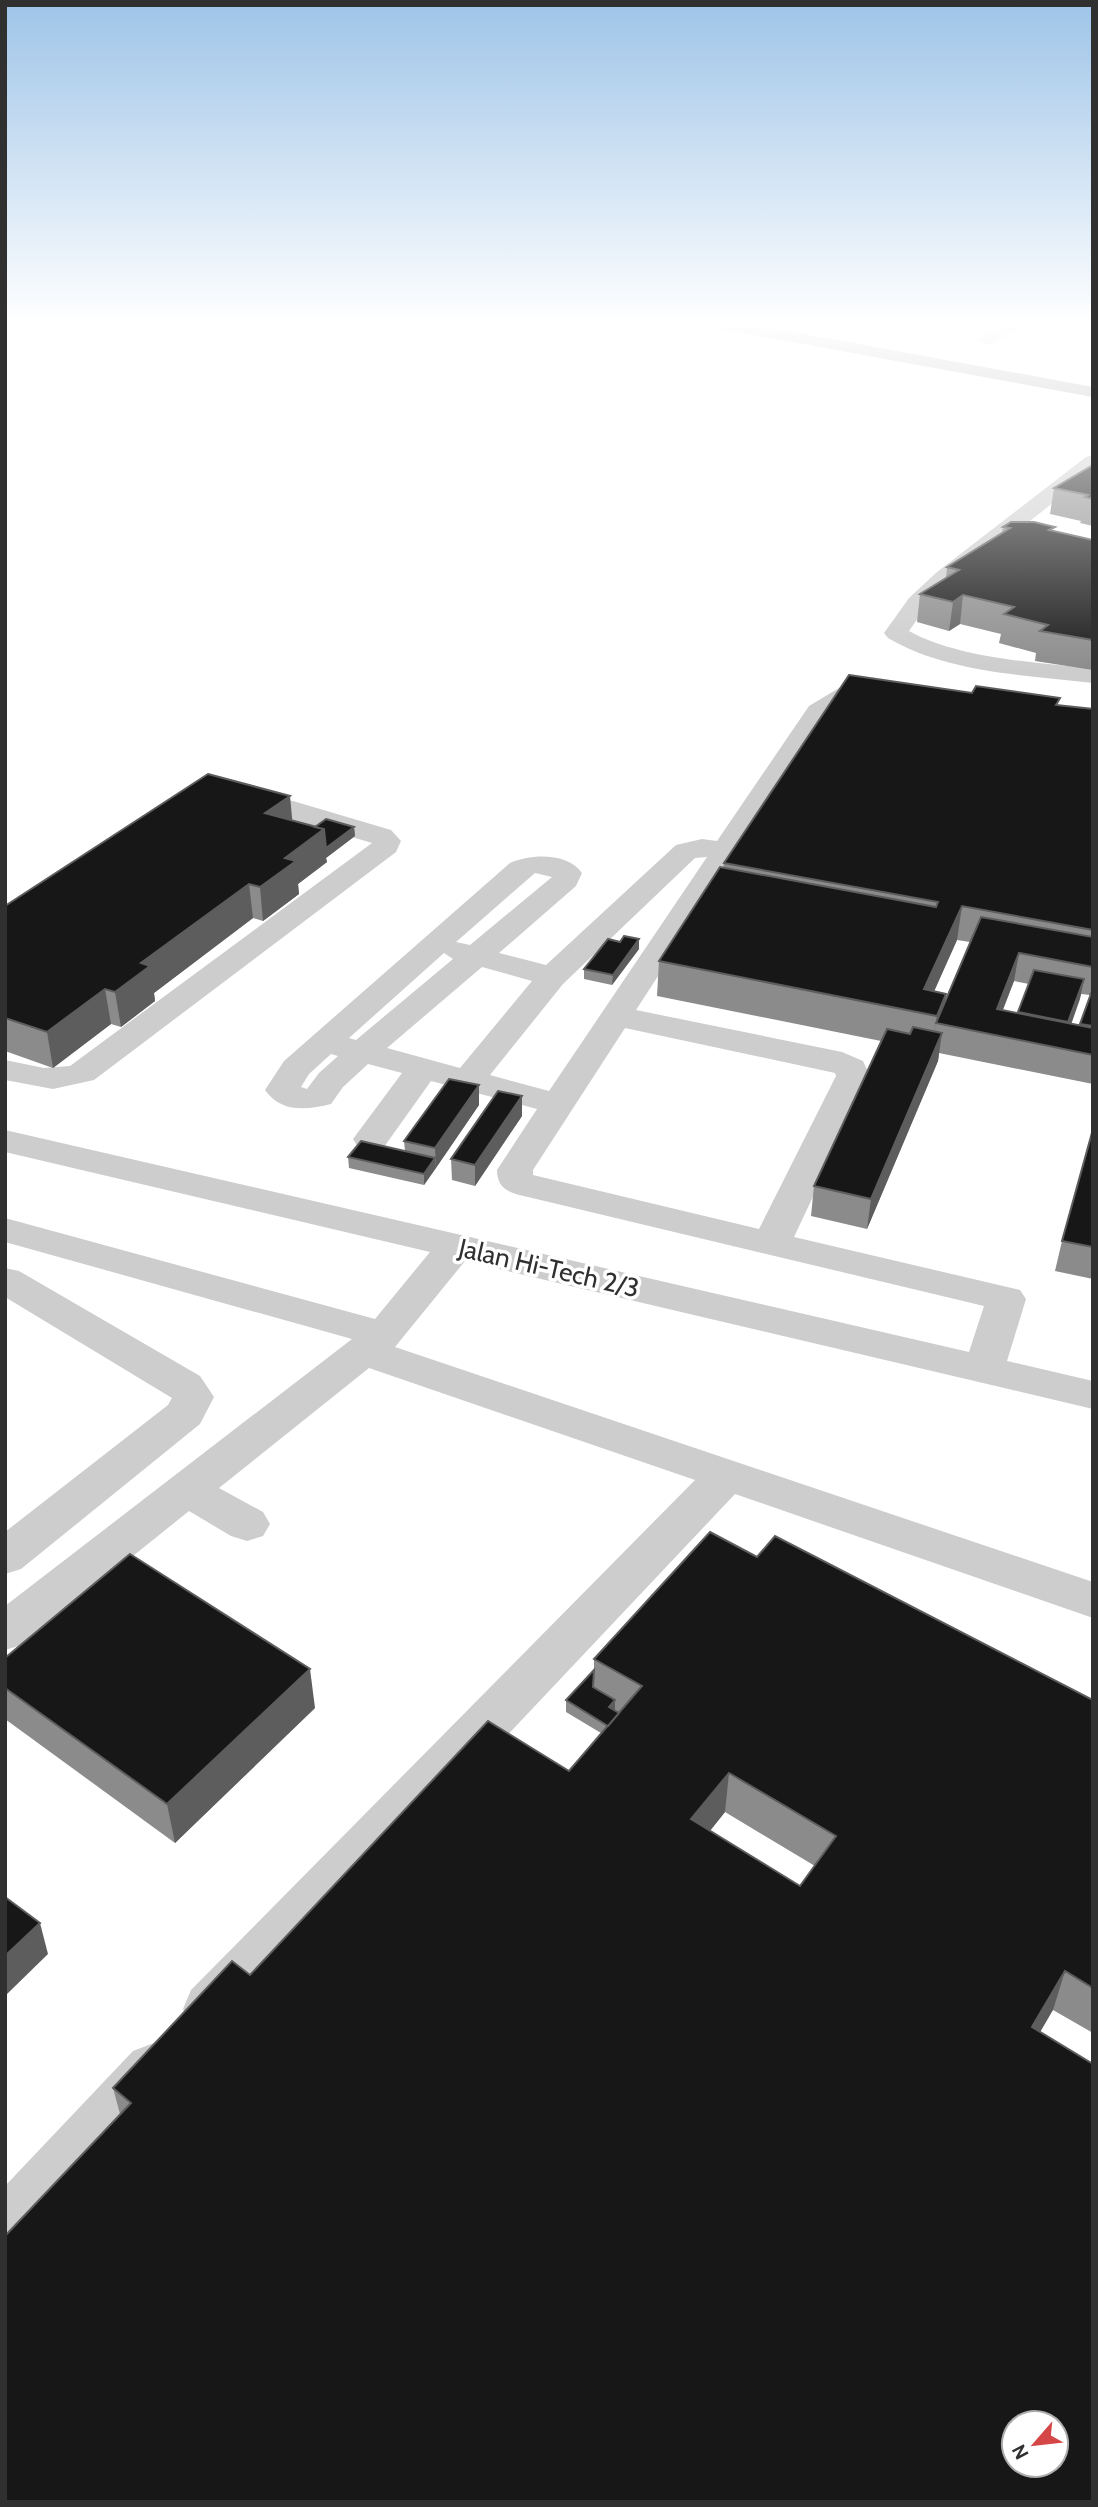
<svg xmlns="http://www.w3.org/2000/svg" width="1098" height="2507" font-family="Cabin,sans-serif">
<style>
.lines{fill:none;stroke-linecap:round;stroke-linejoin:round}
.minor{fill:#cdcdcd;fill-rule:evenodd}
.major{fill:#a8a8a8;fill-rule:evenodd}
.wall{fill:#8b8b8b;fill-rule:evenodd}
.shaded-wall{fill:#5d5d5d}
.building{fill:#171717;stroke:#5d5d5d;stroke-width:2;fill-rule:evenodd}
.labels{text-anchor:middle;stroke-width:7;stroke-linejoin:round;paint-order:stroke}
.street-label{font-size:26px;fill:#303030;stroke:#fff}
</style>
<rect width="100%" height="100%" fill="#fff"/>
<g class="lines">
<g class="minor">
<path d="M 1006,323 L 1028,323 L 991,344 L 985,345 L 977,340 Z"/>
<path d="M 1093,455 L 1093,471 L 953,582 L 925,608 L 909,631 C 960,659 1036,662 1093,669 L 1093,683 C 1026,675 947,673 888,638 L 884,633 L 909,598 L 937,572 L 1086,457 Z"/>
<path d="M 874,681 L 892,684 L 895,689 L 892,694 C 863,701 853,694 827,716 L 636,1010 L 842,1052 L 863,1061 L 870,1076 L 794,1237 L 1020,1290 L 1026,1299 L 1007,1361 L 1093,1381 L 1093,1409 L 465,1261 L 395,1347 L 1093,1582 L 1093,1618 L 735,1494 L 231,2028 L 211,2035 L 191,2028 L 183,2009 L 191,1990 L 695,1480 L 369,1368 L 219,1488 L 263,1512 L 270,1524 L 263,1536 L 247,1541 L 231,1536 L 189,1511 L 22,1645 L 5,1650 L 5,1606 L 352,1339 L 5,1242 L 5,1218 L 375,1319 L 430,1252 L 5,1152 L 5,1130 L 969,1352 L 984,1306 L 528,1197 C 511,1193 497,1190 497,1170 L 537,1109 L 431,1081 L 384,1147 L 371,1150 L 358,1147 L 353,1139 L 402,1073 L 368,1064 L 343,1087 L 331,1104 C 307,1110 281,1113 265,1090 L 284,1061 L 510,863 C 531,854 567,852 582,873 L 576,886 L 499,953 L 546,965 L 676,845 L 702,839 L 717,841 L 809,706 L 839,688 ZM 707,857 L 549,1091 L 490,1075 L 563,984 L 695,858 ZM 535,873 L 552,877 L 470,945 L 456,942 ZM 444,953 L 453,959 L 356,1040 L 349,1038 ZM 482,967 L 532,981 L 460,1068 L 387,1048 ZM 625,1028 L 835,1073 L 836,1076 L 759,1229 L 533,1175 L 533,1170 ZM 331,1054 L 338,1056 L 319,1073 L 307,1089 L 301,1087 L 309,1074 Z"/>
<path d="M 240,792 L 293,801 L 391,830 L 401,841 L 396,852 L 94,1080 L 53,1089 L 5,1080 L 5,1060 L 44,1068 L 70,1066 L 372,843 L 279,815 L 230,806 L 226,800 L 230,794 Z"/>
<path d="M 5,1268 L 19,1271 L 200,1376 L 214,1397 L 200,1424 L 21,1569 L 5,1574 L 5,1532 L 168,1405 L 172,1398 L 5,1297 Z"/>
<path d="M 154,2043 L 175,2051 L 183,2071 L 175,2091 L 27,2253 L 5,2262 L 5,2186 L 133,2051 Z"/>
</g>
<path class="major" d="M 708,323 L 745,323 L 1093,387 L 1093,397 L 716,328 Z"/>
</g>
<g class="wall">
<path d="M 261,323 L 290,324 L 277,328 Z"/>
<path d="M 297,323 L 328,323 L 317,327 Z"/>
<path d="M 1093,465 L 1093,526 L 1080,523 L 1081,521 L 1050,514 L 1054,488 Z"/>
<path d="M 1003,527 L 1054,531 L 1093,540 L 1093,670 L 1035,661 L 1036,653 L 999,643 L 1001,634 L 960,624 L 949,631 L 917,622 L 920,594 L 946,578 L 947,567 L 1002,533 Z"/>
<path d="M 1058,706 L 1093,709 L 1093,1084 L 939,1053 L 938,1061 L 867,1229 L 811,1216 L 814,1186 L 881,1041 L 657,996 L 659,961 L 723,868 L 724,863 ZM 957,940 L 970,942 L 945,1001 L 934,991 ZM 1014,981 L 1029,984 L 1017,1013 L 1003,1010 ZM 1081,994 L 1090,995 L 1080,1025 L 1071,1023 Z"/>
<path d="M 292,821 L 315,827 L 354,827 L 355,836 L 326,858 L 327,862 L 298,884 L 299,894 L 263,921 L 253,918 L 154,993 L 155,1001 L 121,1027 L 111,1024 L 53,1068 L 5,1051 L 5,906 Z"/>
<path d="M 639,939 L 639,949 L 612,985 L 584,979 L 584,969 L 620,942 Z"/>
<path d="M 479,1085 L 479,1105 L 424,1185 L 349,1168 L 348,1157 L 405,1151 L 404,1141 Z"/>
<path d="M 522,1096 L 522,1116 L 475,1186 L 452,1180 L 451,1159 Z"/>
<path d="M 1093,1129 L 1093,1279 L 1055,1271 L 1062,1241 Z"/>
<path d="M 757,1557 L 1093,1700 L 1093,2033 L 1053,2010 L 120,2114 L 113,2088 L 250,1975 L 569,1771 L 601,1733 L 566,1712 L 566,1700 L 594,1670 L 594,1659 ZM 725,1812 L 815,1866 L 800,1886 L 710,1831 Z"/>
<path d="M 5,1658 L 315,1708 L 175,1843 L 5,1719 Z"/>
</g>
<g class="shaded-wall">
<path d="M 277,323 L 290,323 L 290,324 L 277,328 Z"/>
<path d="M 316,323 L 328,323 L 317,327 Z"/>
<path d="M 963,595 L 960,624 L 949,631 L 953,602 Z"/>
<path d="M 290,796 L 293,828 L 265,813 Z"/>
<path d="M 354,827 L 355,836 L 326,858 L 327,862 L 298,884 L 299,894 L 263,921 L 260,887 L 285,858 L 324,829 Z"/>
<path d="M 249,884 L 253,918 L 154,993 L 155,1001 L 121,1027 L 115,992 L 141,963 Z"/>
<path d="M 962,906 L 957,940 L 924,1014 L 924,989 Z"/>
<path d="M 639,939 L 639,949 L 612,985 L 613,975 Z"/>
<path d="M 1019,953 L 1014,981 L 992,1037 L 997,1009 Z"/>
<path d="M 1084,979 L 1080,999 L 1065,1042 L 1068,1022 Z"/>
<path d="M 105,989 L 111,1024 L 53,1068 L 47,1032 Z"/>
<path d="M 946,994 L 942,1024 L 936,1023 L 931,1052 L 937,1016 Z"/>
<path d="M 942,1033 L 938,1061 L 867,1229 L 871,1199 Z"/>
<path d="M 479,1085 L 479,1105 L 436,1168 L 435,1148 Z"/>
<path d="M 522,1096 L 522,1116 L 475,1186 L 475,1165 Z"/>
<path d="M 435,1158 L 436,1168 L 424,1185 L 424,1174 Z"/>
<path d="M 310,1669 L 315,1708 L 175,1843 L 167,1804 Z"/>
<path d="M 615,1700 L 615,1711 L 609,1707 Z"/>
<path d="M 729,1773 L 725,1812 L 688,1858 L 691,1819 Z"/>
<path d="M 40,1923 L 48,1954 L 5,1996 L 5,1956 Z"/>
<path d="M 1065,1971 L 1053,2010 L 1021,2065 L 1032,2027 Z"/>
</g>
<g class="building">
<path d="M 1093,465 L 1093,499 L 1085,497 L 1088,495 L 1054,488 Z"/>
<path d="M 1011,522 L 1034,522 L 1055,527 L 1049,530 L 1093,540 L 1093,640 L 1040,631 L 1048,625 L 1004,614 L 1014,607 L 963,595 L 953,602 L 920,594 L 959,570 L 947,567 L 1010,528 L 1003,527 Z"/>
<path d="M 849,675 L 972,693 L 976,686 L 1060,698 L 1056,705 L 1093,709 L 1093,930 L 962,906 L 924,989 L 946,994 L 937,1016 L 659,961 L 720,867 L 936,907 L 938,902 L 724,863 Z"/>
<path d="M 208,774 L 290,796 L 265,813 L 324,829 L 285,858 L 296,861 L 260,887 L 249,884 L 141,963 L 150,966 L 115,992 L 105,989 L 47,1032 L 5,1018 L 5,906 Z"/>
<path d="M 326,819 L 354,827 L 326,848 L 324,829 L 315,827 Z"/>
<path d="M 981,917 L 1093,937 L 1093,967 L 1019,953 L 997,1009 L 1093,1028 L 1093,1055 L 936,1023 Z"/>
<path d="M 624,936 L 639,939 L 613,975 L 584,969 L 608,939 L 620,942 Z"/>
<path d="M 1034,970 L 1084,979 L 1068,1022 L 1018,1012 Z"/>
<path d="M 1093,988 L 1093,1026 L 1080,1024 Z"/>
<path d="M 913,1027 L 942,1033 L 871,1199 L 814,1186 L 887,1029 L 910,1034 Z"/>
<path d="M 449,1079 L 479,1085 L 435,1148 L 404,1141 Z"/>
<path d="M 498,1091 L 522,1096 L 475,1165 L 451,1159 Z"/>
<path d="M 1093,1129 L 1093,1247 L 1062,1241 Z"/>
<path d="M 361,1141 L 435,1158 L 424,1174 L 348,1157 Z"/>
<path d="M 710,1532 L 757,1557 L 775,1536 L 1093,1700 L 1093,1988 L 1065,1971 L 1032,2027 L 1093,2064 L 1093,2502 L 5,2502 L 5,2236 L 131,2103 L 113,2088 L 232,1961 L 250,1975 L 488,1721 L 569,1771 L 642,1686 L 594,1659 ZM 729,1773 L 836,1836 L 800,1886 L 691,1819 ZM 1014,2423 L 1056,2423 L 1056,2465 L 1014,2465 Z"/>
<path d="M 130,1554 L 310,1669 L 167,1804 L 5,1688 L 5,1658 Z"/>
<path d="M 594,1670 L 593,1687 L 615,1700 L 609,1707 L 619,1713 L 608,1726 L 566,1700 Z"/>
<path d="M 5,1897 L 40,1923 L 5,1956 Z"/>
</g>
<linearGradient id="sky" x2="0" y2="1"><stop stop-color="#9ec4e8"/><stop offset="0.48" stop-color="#fff"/><stop offset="1" stop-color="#fff" stop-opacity="0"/></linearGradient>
<rect width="1098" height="674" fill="url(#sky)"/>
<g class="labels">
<g class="street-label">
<text transform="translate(549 1268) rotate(13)" y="9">Jalan Hi-Tech 2/3</text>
</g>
</g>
<rect width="1098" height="2507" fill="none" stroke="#303030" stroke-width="14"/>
<g transform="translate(1035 2444) rotate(242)"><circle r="33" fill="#ffffff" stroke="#acacac" stroke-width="2"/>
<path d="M0-5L12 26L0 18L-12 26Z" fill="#d44746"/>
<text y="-10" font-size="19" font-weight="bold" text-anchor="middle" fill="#303030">N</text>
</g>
</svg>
